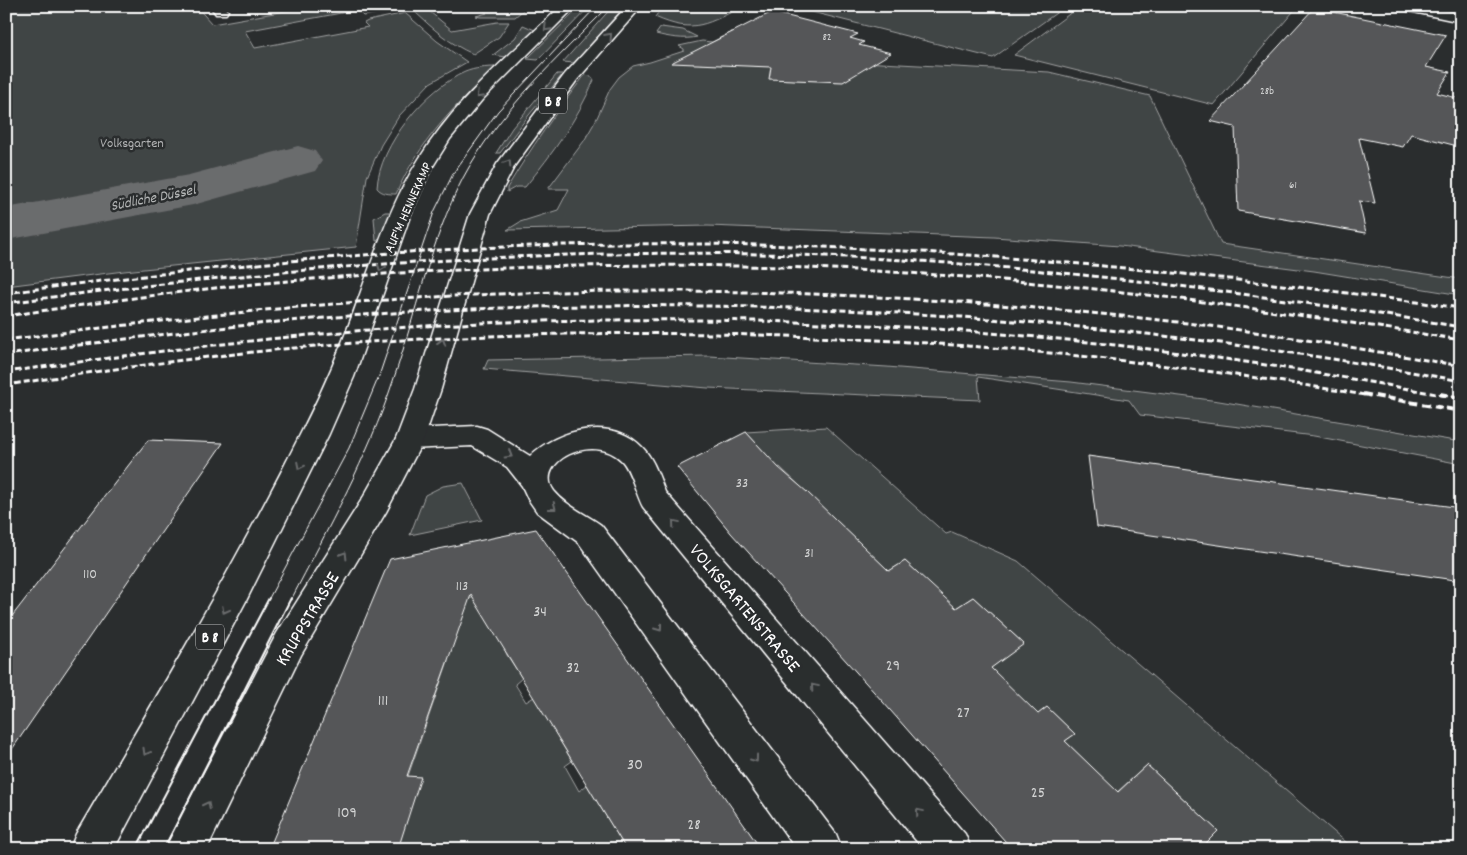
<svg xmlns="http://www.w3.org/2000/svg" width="1467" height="855" font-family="Dekko,sans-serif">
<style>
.green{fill:#414445;stroke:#a0a2a2}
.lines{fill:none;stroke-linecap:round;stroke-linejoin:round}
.river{fill:#6a6c6d;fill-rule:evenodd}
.building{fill:#555758;stroke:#fff}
.minor-casing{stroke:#fff;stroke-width:3}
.primary-casing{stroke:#fff;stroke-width:3}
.minor{fill:#2a2d2e;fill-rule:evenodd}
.primary{fill:#2a2d2e;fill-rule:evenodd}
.tram-far1{stroke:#fff;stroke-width:1}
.tram{stroke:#fff;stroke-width:2}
.rail-far1{stroke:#fff;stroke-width:3;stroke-dasharray:6 3;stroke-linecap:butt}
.rail{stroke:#fff;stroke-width:4;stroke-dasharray:8 4;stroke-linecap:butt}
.oneway{stroke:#6a6c6d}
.labels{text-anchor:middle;stroke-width:5;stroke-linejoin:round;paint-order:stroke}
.far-number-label{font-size:11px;fill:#d4d5d5}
.far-park-label{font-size:14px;fill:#b3b4b5;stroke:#2a2d2e}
.far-street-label{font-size:14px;fill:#fff;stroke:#2a2d2e}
.number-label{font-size:14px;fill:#d4d5d5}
.shield{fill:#2a2d2e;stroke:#bfc0c0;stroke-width:1}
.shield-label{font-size:15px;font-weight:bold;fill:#fff}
.far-water-label{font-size:15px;font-style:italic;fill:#b4b6b6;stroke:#2a2d2e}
.near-number-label{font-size:16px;fill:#d4d5d5}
.near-street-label{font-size:19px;fill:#fff;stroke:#2a2d2e}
</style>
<rect width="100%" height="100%" fill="#2a2d2e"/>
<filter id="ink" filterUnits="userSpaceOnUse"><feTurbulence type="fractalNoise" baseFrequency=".02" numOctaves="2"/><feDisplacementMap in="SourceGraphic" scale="10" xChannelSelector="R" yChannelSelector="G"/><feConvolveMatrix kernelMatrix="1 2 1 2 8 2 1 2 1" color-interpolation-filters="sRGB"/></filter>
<g filter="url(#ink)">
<g class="green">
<path d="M 6,6 L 196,6 L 212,24 L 314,6 L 391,6 L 395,10 L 363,16 L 357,10 L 245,31 L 255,48 L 368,27 L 364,23 L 368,21 L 405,13 L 437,41 L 467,62 L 430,83 L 399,116 L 381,145 L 367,177 L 356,247 L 124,271 L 6,286 Z"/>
<path d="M 477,6 L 528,6 L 515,17 L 480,17 L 476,16 L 487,13 Z"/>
<path d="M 581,6 L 590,6 L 538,60 L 527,59 Z"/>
<path d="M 613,6 L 625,6 L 574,63 L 563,62 Z"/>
<path d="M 663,6 L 744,6 C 708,23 695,35 655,17 Z"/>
<path d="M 811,6 L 1066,6 L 993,58 L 804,10 Z"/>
<path d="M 1080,6 L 1298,6 L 1214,105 L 1014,55 Z"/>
<path d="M 437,7 L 443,8 L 430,12 L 452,30 L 497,22 L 509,22 L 499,37 L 473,54 C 450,44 433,29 414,11 Z"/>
<path d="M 523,25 L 535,30 L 506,57 L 493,55 L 515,38 Z"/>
<path d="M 661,27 L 683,30 L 697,37 C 685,40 667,37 656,34 Z"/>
<path d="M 735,30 L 862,62 L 1049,72 L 1150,96 L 1221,244 L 1461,279 L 1461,295 L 1314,271 L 1120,246 L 994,237 L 708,226 L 507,230 L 520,222 L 558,210 L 569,189 L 548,189 L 584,141 L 596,120 L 610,89 L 619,77 L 633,66 L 650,62 L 684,51 L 684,49 L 679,46 L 702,41 L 712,42 Z"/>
<path d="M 496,67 C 456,104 418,143 396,194 C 389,194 382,194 377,188 C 379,145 427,88 465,72 C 475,68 486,67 496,67 Z"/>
<path d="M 557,74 L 563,74 L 529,115 L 500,153 L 496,153 L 512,128 Z"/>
<path d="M 585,75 L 591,76 L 594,80 C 577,120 553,153 525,187 L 516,187 L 507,192 L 507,188 C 531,148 556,112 585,75 Z"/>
<path d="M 385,212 L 390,212 L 380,240 L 376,241 L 374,218 Z"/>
<path d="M 709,356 L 887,367 L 1071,382 L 1219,401 L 1461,442 L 1461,464 L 1314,436 L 1140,415 L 1129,400 L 978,377 L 980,400 L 708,388 L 484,369 L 488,360 Z"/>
<path d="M 826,427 L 946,534 L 952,532 L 1018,561 L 1354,849 L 1200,849 L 1218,831 L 1147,765 L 1107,801 L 1101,776 L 1065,741 L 1075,734 L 1047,707 L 1038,714 L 982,675 L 1023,643 L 973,597 L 946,614 L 918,573 L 905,561 L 889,571 L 780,467 L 771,471 L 765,453 L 746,432 Z"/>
<path d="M 463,483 L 482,520 L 410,535 L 425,495 L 443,486 Z"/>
<path d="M 482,596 L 507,655 L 522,678 L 515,684 L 526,702 L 534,697 L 572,761 L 565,766 L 579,791 L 587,785 L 626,849 L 417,849 L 418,846 L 399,845 L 408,776 L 448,661 L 444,653 L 442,604 Z"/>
</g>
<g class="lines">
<path class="river" d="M 298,146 L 315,151 L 322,161 L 315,171 L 193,205 L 6,240 L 6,208 L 189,175 Z"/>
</g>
<g class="building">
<path d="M 1314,8 L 1446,35 L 1426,67 L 1450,72 L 1437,93 L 1461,99 L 1461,147 L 1411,134 L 1403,147 L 1359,138 L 1375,203 L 1359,201 L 1366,233 L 1238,211 L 1235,127 L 1210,121 Z"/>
<path d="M 772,12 L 858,34 L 850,38 L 864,42 L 859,45 L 891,53 L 843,82 L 769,79 L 771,67 L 671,63 Z"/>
<path d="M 746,432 L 778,467 L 807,492 L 889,571 L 905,561 L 956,608 L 973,597 L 1024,644 L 991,668 L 1038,714 L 1047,707 L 1075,734 L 1065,741 L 1118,792 L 1147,765 L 1218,831 L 1200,849 L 1012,849 L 883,702 L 731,533 L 677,467 Z"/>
<path d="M 148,440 L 223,443 L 6,758 L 6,624 Z"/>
<path d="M 1088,456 L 1461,508 L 1461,581 L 1097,527 Z"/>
<path d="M 536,529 L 761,849 L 626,849 L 471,595 L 407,776 L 421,777 L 398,849 L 269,849 L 390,559 Z"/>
</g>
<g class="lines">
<g class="minor-casing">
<g id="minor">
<path d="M 210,6 L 224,6 L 228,11 L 226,14 L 216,14 Z"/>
<path d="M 1397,6 L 1425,6 L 1461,14 L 1461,22 L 1399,9 Z"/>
<path d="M 477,426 L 487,429 L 530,456 C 558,429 612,416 642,447 C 654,459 659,477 665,492 L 965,834 L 971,849 L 923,849 L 643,507 C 636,494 631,471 622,461 C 593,431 533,463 554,491 C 566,506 586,514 601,525 L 836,834 L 842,849 L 796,849 L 579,543 L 537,512 L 528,499 L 522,486 L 507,467 L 472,446 L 410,449 L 400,446 L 396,439 L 400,432 L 410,429 Z"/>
</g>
</g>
<g class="primary-casing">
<g id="primary">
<path d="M 561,6 L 576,6 L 482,100 L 450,139 L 430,171 L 410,216 L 354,377 L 329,434 L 246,601 L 114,849 L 70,849 L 76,834 C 154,701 233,569 302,431 C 324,388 343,343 359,297 C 376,250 392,201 419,159 C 456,99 511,54 561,6 Z"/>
<path d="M 627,6 L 642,6 L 577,80 L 515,165 L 490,214 L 441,389 L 424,439 L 386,512 L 301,655 L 207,849 L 164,849 L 277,633 L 364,496 L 396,439 L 415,389 L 470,214 L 497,164 L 565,74 Z"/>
</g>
</g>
<use href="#minor" class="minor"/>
<use href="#primary" class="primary"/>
<g class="tram-far1">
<path d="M 268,600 L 349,448 L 379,376 L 434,212 L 454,172 L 498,111 L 597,6"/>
<path d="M 291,600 C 328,528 368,457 393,381 C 416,314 430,242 463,178 C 498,112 557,59 609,6"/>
</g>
<g class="tram">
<path d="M 136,849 L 269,598"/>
<path d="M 164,849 L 291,598"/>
</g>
<g class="rail-far1">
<path d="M 6,293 C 210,266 414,246 620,244 C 902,241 1182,270 1461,308"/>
<path d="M 6,303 C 256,270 507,249 760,254 C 995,259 1229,289 1461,327"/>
<path d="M 6,316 C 96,303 185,290 276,282 C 500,263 726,259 951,276 C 1122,288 1291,313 1461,340"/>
<path d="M 6,340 C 162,320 317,302 474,295 C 709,284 944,296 1178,322 C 1273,333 1367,350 1461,366"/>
<path d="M 6,355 C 135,337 263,321 393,313 C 749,292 1111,316 1461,381"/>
<path d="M 6,372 C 184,347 362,325 542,321 C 763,316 985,326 1203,356 C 1285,367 1366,381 1447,396"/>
<path d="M 6,385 C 137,365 270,347 403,340 C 726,322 1051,341 1370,396"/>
</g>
<g class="rail">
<path d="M 1363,394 L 1461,411"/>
<path d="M 1440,394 L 1461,398"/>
</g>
</g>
<defs><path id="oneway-chevron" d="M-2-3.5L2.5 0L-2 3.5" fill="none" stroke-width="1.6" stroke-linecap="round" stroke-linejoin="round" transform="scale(1.25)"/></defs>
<g class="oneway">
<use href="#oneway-chevron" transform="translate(547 28) rotate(135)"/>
<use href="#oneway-chevron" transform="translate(609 36) rotate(-48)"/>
<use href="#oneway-chevron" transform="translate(479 95) rotate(135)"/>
<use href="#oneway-chevron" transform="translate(508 163) rotate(-58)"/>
<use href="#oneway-chevron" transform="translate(381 268) rotate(110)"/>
<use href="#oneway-chevron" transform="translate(442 342) rotate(-73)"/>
<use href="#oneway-chevron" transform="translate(509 455) rotate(31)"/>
<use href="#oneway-chevron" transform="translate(300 466) rotate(116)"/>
<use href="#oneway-chevron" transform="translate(553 507) rotate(38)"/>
<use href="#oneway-chevron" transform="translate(675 523) rotate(-130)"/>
<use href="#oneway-chevron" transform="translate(344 555) rotate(-58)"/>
<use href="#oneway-chevron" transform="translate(225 610) rotate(118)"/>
<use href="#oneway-chevron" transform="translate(659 628) rotate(54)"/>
<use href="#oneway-chevron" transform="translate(814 687) rotate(-130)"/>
<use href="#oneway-chevron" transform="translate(146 752) rotate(120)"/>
<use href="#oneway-chevron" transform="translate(755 759) rotate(54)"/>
<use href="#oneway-chevron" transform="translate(207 805) rotate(-63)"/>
<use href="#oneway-chevron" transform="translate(919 812) rotate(-130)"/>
</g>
</g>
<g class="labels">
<g class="far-number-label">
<text x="827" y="40">82</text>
<text x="1267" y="94">28b</text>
<text x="1293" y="188">61</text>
</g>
<g class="far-park-label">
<text x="132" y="147">Volksgarten</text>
</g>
<g class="far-street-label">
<text transform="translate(407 207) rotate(-66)" y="5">AUF'M HENNEKAMP</text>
</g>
<g class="number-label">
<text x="742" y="487">33</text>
<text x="809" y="557">31</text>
<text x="90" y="578">110</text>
<text x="462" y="590">113</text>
</g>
<g class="shield">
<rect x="539" y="88.5" width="28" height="25" rx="4"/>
<rect x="196" y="624.5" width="28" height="25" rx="4"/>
</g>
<g class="shield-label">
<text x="553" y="106">B 8</text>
<text x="210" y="642">B 8</text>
</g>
<g class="far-water-label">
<text transform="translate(153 197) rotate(-11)" y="5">Südliche Düssel</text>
</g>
<g class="near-number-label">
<text x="540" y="616">34</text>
<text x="893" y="670">29</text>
<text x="573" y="672">32</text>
<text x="383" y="705">111</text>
<text x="963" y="717">27</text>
<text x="635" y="769">30</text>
<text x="1038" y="797">25</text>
<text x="347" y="817">109</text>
<text x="694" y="829">28</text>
</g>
<g class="near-street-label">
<text transform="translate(746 607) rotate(50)" y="7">VOLKSGARTENSTRASSE</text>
<text transform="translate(306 618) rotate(-59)" y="7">KRUPPSTRASSE</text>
</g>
</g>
<rect width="1467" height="855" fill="none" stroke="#2a2d2e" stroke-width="25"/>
<rect x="12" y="12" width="1442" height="830" fill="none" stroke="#fff" stroke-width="2" filter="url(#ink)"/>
</svg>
